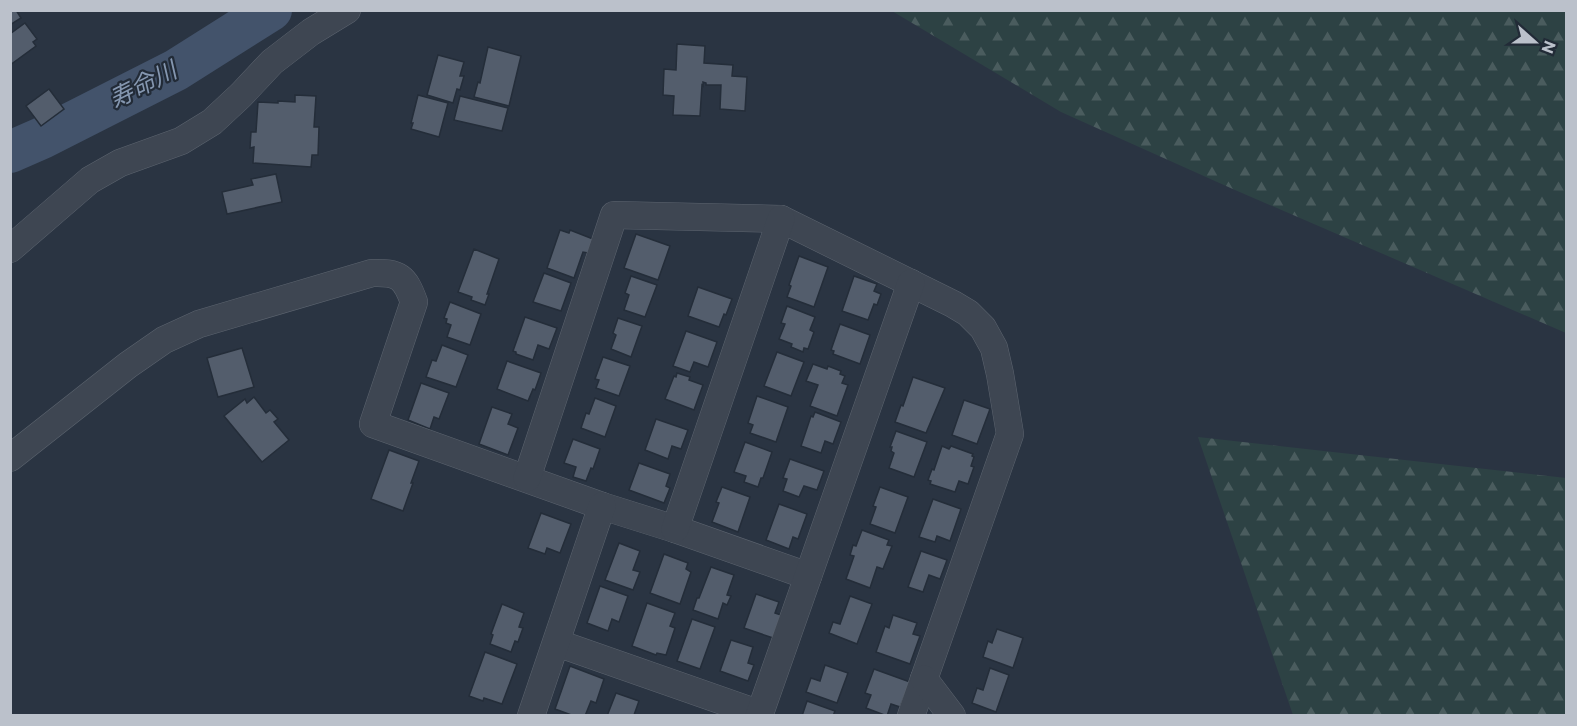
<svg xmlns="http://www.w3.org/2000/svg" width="1577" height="726" font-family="Commissioner,'Noto Sans JP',sans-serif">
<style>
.forest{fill:url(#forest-firs)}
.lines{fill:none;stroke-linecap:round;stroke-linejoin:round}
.river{stroke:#43536b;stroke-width:42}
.building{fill:#535d6c;stroke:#242d39;stroke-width:1.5}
.minor-casing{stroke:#5c646f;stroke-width:28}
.minor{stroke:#3e4652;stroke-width:27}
.labels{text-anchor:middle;stroke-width:4.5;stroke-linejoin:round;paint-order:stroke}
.water-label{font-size:24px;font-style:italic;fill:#8597b0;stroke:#222b37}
</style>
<defs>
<pattern id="forest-firs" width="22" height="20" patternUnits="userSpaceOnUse" patternTransform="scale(1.5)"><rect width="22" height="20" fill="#2d4244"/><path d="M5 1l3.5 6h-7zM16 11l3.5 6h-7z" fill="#4a5c5e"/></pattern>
</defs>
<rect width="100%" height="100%" fill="#2a3442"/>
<g class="forest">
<path d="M 892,11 L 1566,11 L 1566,333 L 1235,190 L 1061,112 Z"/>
<path d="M 1198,437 L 1566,478 L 1566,715 L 1293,715 Z"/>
</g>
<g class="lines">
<path class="river" d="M 10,152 L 42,138 L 176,70 L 271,10"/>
</g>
<g class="building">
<path d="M 10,10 L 16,10 L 21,18 L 10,25 Z"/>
<path d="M 25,23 L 37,39 L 33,42 L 36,46 L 10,65 L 10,34 Z"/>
<path d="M 677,44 L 705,46 L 704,63 L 733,65 L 732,76 L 747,77 L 745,111 L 720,109 L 721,85 L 706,85 L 706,83 L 703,82 L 703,86 L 702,85 L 700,116 L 673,115 L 674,96 L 663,95 L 664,69 L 676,70 Z"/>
<path d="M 488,47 L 521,56 L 509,106 L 474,97 L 478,82 L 480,83 Z"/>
<path d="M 438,55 L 464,62 L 460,76 L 464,76 L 460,90 L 457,89 L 453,103 L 427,95 Z"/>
<path d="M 49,89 L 64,109 L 41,126 L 26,106 Z"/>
<path d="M 295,95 L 316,96 L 314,127 L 319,127 L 318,155 L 312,155 L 311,167 L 253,163 L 254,147 L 250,148 L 251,132 L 256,132 L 258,102 L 278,103 L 278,101 L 295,102 Z"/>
<path d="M 418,95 L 448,103 L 439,137 L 411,129 L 413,123 L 411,123 Z"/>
<path d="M 460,96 L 508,108 L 502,131 L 454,120 Z"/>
<path d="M 276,174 L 282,202 L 227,214 L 222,192 L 253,185 L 251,179 Z"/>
<path d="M 560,230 L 569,233 L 570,230 L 593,239 L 588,253 L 583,252 L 574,278 L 547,268 Z"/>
<path d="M 636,234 L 670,246 L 658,280 L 624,268 Z"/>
<path d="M 474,249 L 499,259 L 487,294 L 489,294 L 485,305 L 471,300 L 472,297 L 458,292 Z"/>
<path d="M 799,256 L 828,267 L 814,307 L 787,297 L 791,286 L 789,285 Z"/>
<path d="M 544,273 L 571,283 L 561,311 L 533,302 Z"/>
<path d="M 631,276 L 657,285 L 645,317 L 624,310 L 629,295 L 625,293 Z"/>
<path d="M 854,276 L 877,284 L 874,291 L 881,294 L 877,305 L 874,304 L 868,320 L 842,311 Z"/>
<path d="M 698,287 L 732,299 L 726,315 L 724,314 L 719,327 L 688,316 Z"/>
<path d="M 450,302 L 481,314 L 470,345 L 447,337 L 451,325 L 446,323 L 447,319 L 444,318 Z"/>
<path d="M 787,306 L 815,317 L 810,330 L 814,332 L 808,349 L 804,348 L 803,352 L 791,347 L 792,344 L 779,339 L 785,324 L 781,323 Z"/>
<path d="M 525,317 L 557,328 L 549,349 L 538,345 L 533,360 L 516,354 L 516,352 L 513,351 Z"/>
<path d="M 618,318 L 642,326 L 631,357 L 611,349 L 616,335 L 613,333 Z"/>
<path d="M 840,324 L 870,335 L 860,364 L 833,354 L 834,351 L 831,350 Z"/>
<path d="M 686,331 L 717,342 L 708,367 L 694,362 L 690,372 L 673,366 Z"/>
<path d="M 442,345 L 468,355 L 456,387 L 426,377 L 432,360 L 436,361 Z"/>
<path d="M 242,348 L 254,387 L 218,397 L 207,358 Z"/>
<path d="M 777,352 L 804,362 L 791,396 L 764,386 Z"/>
<path d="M 603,357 L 630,366 L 619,396 L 596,388 L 599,380 L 595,379 Z"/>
<path d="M 507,361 L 541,373 L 535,390 L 533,389 L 528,401 L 497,389 Z"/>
<path d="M 813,364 L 827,369 L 828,366 L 841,371 L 840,374 L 845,376 L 842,383 L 848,385 L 837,416 L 810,406 L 818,385 L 806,381 Z"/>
<path d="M 677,373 L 690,377 L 689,380 L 703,385 L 694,410 L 665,399 L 674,376 L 676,377 Z"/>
<path d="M 913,377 L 945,388 L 926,433 L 895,422 L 901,405 L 903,406 Z"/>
<path d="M 421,383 L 449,393 L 439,419 L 434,417 L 430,429 L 408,420 Z"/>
<path d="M 757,396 L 788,407 L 776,442 L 750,433 L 753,425 L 748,423 Z"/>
<path d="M 254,397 L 266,413 L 270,410 L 278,419 L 274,422 L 289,440 L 262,462 L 224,416 L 245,399 L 247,403 Z"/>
<path d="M 595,398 L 616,406 L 605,437 L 581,428 L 586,413 L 589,414 Z"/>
<path d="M 964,400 L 990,409 L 977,444 L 952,435 Z"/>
<path d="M 492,407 L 512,414 L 508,424 L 518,428 L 508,455 L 479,444 Z"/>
<path d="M 815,412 L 841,422 L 833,444 L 825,441 L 821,453 L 801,446 L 811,416 L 813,417 Z"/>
<path d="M 656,419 L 688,430 L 681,449 L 672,446 L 668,459 L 645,450 Z"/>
<path d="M 896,431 L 927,442 L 914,477 L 889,468 L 894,453 L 891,451 L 892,447 L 890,447 Z"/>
<path d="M 573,439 L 600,449 L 593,469 L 591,468 L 586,481 L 573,477 L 576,467 L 564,463 Z"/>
<path d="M 745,442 L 772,452 L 763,478 L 761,478 L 758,487 L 744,482 L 746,476 L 734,472 Z"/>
<path d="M 942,446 L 949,449 L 951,446 L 973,454 L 972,456 L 974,457 L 971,466 L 974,467 L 968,484 L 959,481 L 955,492 L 930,484 L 931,481 L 928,480 L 932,469 L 934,470 Z"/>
<path d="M 389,450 L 419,461 L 411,483 L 413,483 L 403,511 L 371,499 Z"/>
<path d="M 790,459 L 824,471 L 817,490 L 804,486 L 799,497 L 783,491 L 787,479 L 783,478 Z"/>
<path d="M 639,463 L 670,474 L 666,486 L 670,488 L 664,503 L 629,490 Z"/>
<path d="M 722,487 L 750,497 L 738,532 L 712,522 L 719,503 L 716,502 Z"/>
<path d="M 880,487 L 908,497 L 895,533 L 870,524 L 876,507 L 873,506 Z"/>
<path d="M 933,499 L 961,509 L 950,541 L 937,536 L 935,542 L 919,537 Z"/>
<path d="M 779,504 L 807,514 L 798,539 L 793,537 L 789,549 L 766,540 Z"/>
<path d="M 541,513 L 571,524 L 560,553 L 547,548 L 545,554 L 528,548 Z"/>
<path d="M 862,530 L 889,540 L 887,545 L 892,546 L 883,569 L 877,567 L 870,588 L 846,579 L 854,556 L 850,555 L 853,545 L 856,546 Z"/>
<path d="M 619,543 L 640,551 L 633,570 L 640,572 L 633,590 L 605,580 Z"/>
<path d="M 921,551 L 947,560 L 940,579 L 929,575 L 923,592 L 908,587 Z"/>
<path d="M 664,554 L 688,563 L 686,569 L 691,572 L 680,604 L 650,593 Z"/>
<path d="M 711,567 L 734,575 L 727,595 L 731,596 L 727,605 L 723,603 L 718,619 L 693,610 L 697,598 L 699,598 Z"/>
<path d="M 600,586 L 628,596 L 619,622 L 612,619 L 608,631 L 587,623 Z"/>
<path d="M 756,594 L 779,602 L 775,613 L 781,615 L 773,638 L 744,628 Z"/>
<path d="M 850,596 L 872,604 L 857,644 L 829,633 L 833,622 L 840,624 Z"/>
<path d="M 647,603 L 675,613 L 670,626 L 675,628 L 666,655 L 657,653 L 656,655 L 632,646 Z"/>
<path d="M 502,604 L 524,613 L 519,627 L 523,628 L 518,642 L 515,641 L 511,652 L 490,644 L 493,635 L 491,634 Z"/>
<path d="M 893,615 L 917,623 L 913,634 L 920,636 L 910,664 L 876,652 L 885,626 L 889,628 Z"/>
<path d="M 692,619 L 715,627 L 700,669 L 677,661 Z"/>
<path d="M 997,629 L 1023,638 L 1013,668 L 983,657 L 988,641 L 992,643 Z"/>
<path d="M 731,640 L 753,647 L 748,663 L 754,665 L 748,681 L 720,671 Z"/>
<path d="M 485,652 L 517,664 L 502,704 L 484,698 L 483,701 L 469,696 Z"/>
<path d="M 825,665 L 848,673 L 837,703 L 806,692 L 811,678 L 820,681 Z"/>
<path d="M 570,666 L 604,679 L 596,703 L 591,701 L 585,716 L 574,716 L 555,709 Z"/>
<path d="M 990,668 L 1009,675 L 996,712 L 972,703 L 977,688 L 983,690 Z"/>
<path d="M 874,669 L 910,682 L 900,707 L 891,704 L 887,716 L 866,708 L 871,695 L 865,693 Z"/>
<path d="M 616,693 L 639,701 L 634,715 L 637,716 L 607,716 Z"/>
<path d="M 807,701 L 835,711 L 833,716 L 802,716 Z"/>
</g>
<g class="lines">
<g class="minor-casing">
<g id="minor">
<path d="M 10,249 L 90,180 L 120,163 L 181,141 L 212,122 L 241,95 L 272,62 L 311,32 L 347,10"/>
<path d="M 10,458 L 128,365 L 164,340 L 199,324 L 372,273 C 399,272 405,277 414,302 L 373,424 L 602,506 L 675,529 L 808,576"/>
<path d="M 527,478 L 614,215 L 781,219 L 953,304 L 968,313 L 983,328 L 994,348 L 1000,374 L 1010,434 L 911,716"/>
<path d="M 675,529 L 781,219"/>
<path d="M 557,643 L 760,714"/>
<path d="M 924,679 L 952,716"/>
<path d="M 531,716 L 602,506"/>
<path d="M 759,716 L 911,283"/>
</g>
</g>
<use href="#minor" class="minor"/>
</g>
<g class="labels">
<g class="water-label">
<text transform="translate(143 85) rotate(-27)" y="8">寿命川</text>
</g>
</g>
<rect width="1577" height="726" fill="none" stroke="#bbc1cb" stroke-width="24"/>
<g transform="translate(1535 42) rotate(111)" stroke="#222b37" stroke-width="4.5" paint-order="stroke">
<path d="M0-4.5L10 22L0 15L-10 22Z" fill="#bbc1cb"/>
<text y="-9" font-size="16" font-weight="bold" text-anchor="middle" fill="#bbc1cb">N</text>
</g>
</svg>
